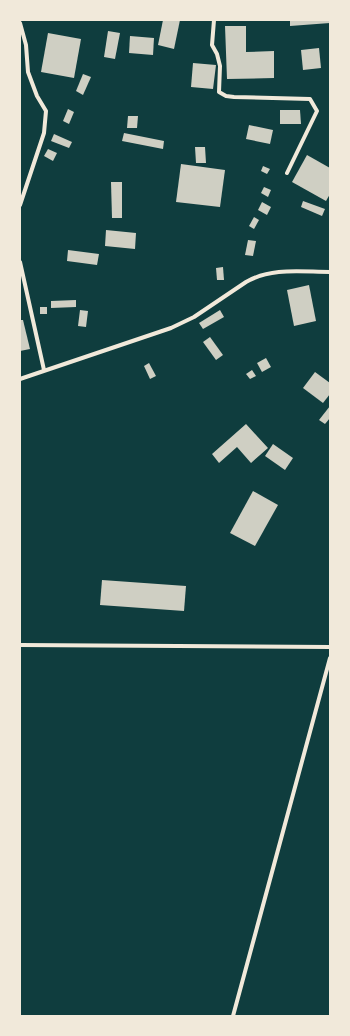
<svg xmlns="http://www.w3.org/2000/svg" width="350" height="1036" font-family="Bitter,serif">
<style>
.building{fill:#cfcfc3}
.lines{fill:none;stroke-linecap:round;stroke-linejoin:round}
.minor{stroke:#f1e9da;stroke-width:4}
</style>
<rect width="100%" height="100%" fill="#0f3d3e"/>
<g class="building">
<path d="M 163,20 L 180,20 L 174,49 L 158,45 Z"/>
<path d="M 290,20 L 330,20 L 330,23 L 290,26 Z"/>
<path d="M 225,26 L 246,26 L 246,52 L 274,51 L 274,78 L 227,79 Z"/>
<path d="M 108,31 L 120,33 L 115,59 L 104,57 Z"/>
<path d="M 48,33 L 81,39 L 74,78 L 41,72 Z"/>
<path d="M 130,36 L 154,38 L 153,55 L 129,53 Z"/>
<path d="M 319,48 L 321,68 L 303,70 L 301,50 Z"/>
<path d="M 193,63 L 216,65 L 213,89 L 191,87 Z"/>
<path d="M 83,74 L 91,77 L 83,95 L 76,91 Z"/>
<path d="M 68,109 L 74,112 L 69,124 L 63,121 Z"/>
<path d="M 280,110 L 300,110 L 301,124 L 280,124 Z"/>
<path d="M 128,116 L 138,116 L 137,128 L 127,128 Z"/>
<path d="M 249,125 L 273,130 L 270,144 L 246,139 Z"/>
<path d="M 124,133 L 164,141 L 163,149 L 122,141 Z"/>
<path d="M 54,134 L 72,142 L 69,148 L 51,141 Z"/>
<path d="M 195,147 L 205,147 L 206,163 L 196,163 Z"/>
<path d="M 48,149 L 57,153 L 53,161 L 44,156 Z"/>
<path d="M 307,155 L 330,168 L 330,194 L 326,201 L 292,182 Z"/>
<path d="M 181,164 L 225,170 L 220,207 L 176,202 Z"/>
<path d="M 263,166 L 270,169 L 267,174 L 261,171 Z"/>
<path d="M 111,182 L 122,182 L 122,218 L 112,218 Z"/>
<path d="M 264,187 L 271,190 L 268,197 L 261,193 Z"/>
<path d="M 303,201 L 325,209 L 322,216 L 301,207 Z"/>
<path d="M 262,202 L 271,207 L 267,215 L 258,210 Z"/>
<path d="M 254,217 L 259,220 L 254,229 L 249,226 Z"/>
<path d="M 106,230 L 136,233 L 135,249 L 105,246 Z"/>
<path d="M 248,240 L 256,241 L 253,256 L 245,255 Z"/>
<path d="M 68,250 L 99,254 L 97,265 L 67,261 Z"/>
<path d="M 223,267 L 224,280 L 217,280 L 216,268 Z"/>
<path d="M 309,285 L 316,321 L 294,326 L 287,290 Z"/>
<path d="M 76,300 L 76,307 L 51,308 L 51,301 Z"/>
<rect x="40" y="307" width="7" height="7"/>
<path d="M 80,310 L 88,311 L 86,327 L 78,326 Z"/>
<path d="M 220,310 L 224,317 L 203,329 L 199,323 Z"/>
<path d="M 20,320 L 23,320 L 30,349 L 20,351 Z"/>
<path d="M 210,337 L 223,355 L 216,360 L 203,342 Z"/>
<path d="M 266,358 L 271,367 L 262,372 L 257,363 Z"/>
<path d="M 149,363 L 156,376 L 150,379 L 144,366 Z"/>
<path d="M 252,370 L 256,376 L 250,379 L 246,374 Z"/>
<path d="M 315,372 L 330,383 L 330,394 L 323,403 L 303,388 Z"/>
<path d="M 330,406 L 330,418 L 325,424 L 319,420 Z"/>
<path d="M 246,424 L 268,448 L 251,463 L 237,447 L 219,463 L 212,454 Z"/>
<path d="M 273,444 L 293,458 L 285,470 L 265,456 Z"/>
<path d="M 253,491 L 278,505 L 255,546 L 230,533 Z"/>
<path d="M 102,580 L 186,586 L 184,611 L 100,605 Z"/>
</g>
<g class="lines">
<g class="minor">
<path d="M 214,20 L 212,45 L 217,54 L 220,66 L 219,92 L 226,96 L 234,97 L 310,99 L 317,111 L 287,173"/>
<path d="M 20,23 L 26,45 L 28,72 L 37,96 L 46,111 L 44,133 L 20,205"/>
<path d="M 20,262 L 44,370"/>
<path d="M 20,379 L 171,328 L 194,317 L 246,282 C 272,267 302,272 330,272"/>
<path d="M 20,645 L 330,647"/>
<path d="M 233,1016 L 330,658"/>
</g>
</g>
<rect width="350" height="1036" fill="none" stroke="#f1e9da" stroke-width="42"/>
</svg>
